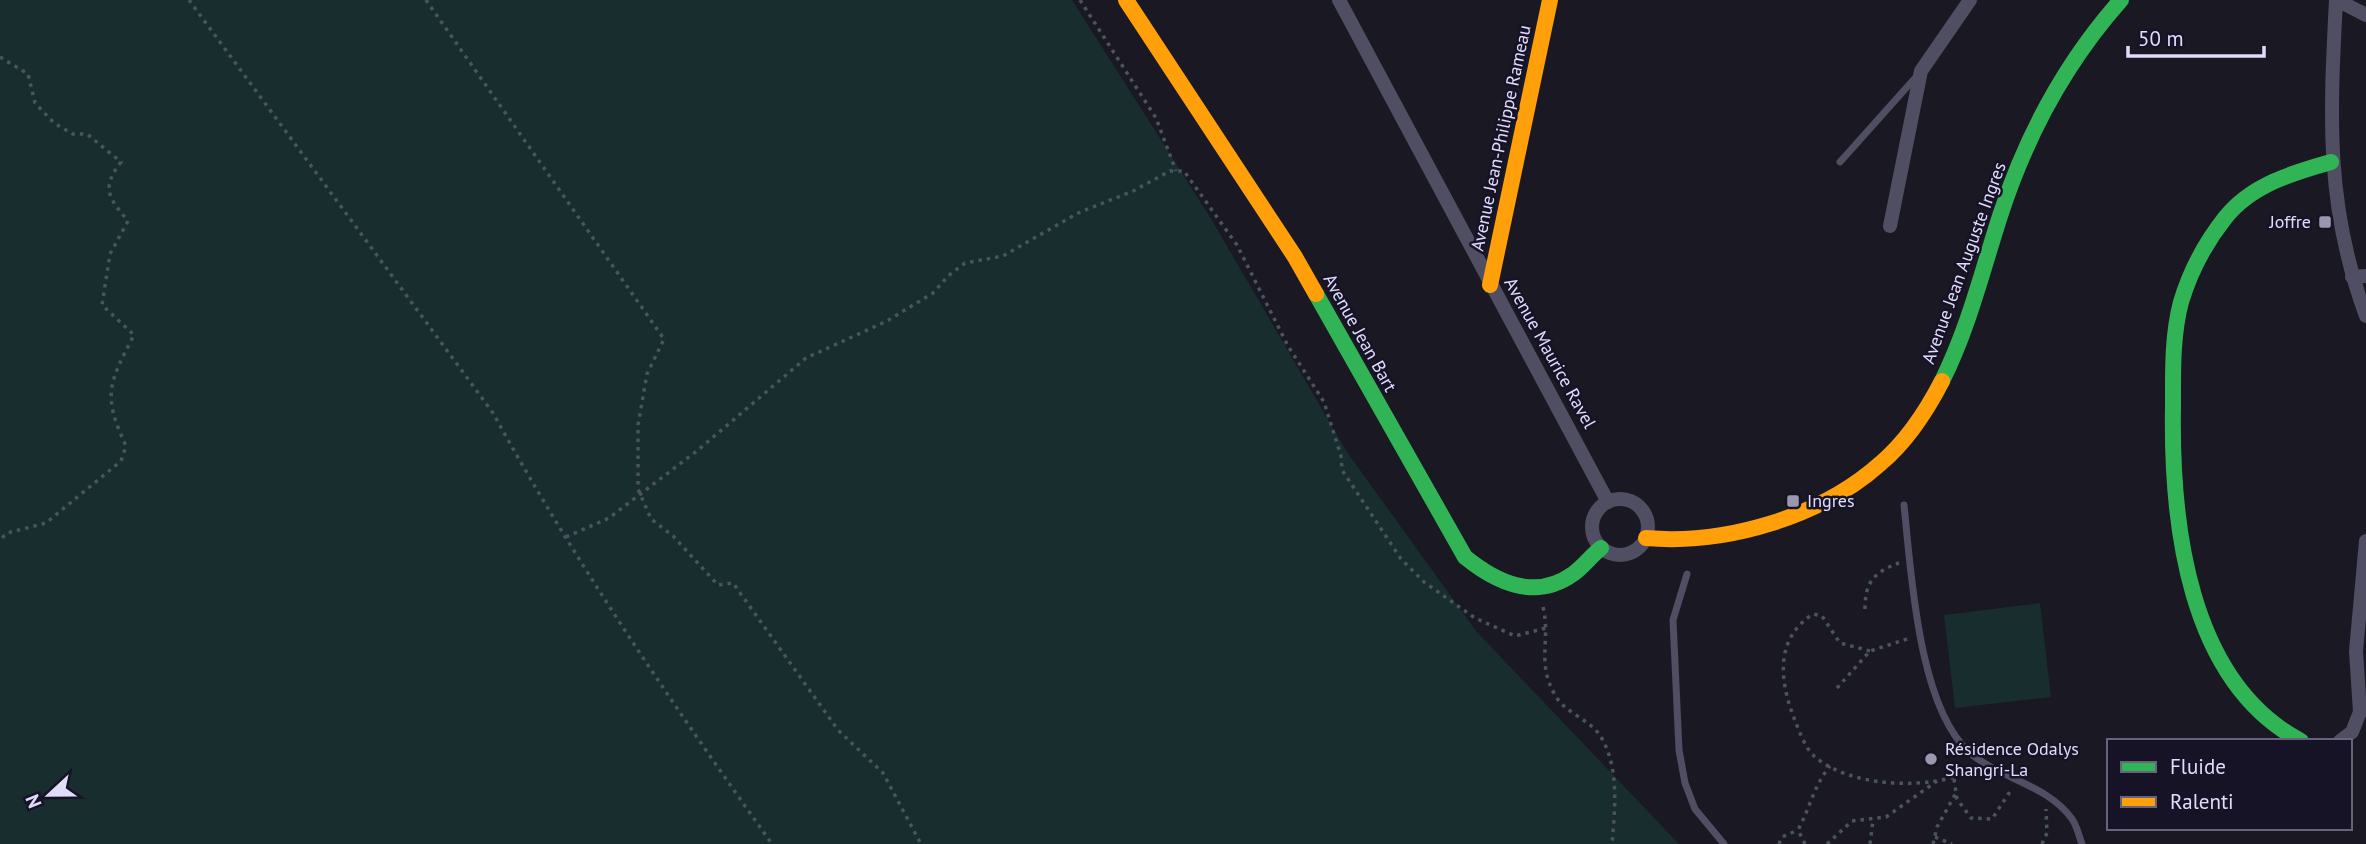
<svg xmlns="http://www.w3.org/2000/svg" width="2366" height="844" font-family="'PT Sans',sans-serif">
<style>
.green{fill:#172d2e}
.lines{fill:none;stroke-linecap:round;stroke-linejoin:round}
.path{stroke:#4a545f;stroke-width:3.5;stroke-dasharray:3.5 5;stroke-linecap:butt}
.lane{stroke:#4f4e62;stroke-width:7}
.street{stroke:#4f4e62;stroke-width:14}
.fast{stroke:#30b455;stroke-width:16}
.slow{stroke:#ff9f0a;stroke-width:16}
.poi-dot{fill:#9b97af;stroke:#171327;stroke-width:2.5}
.labels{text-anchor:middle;stroke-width:5;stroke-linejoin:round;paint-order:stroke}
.street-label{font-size:18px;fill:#e0dcfb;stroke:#171327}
.poi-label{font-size:18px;fill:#e0dcfb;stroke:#171327;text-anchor:start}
</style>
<rect width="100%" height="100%" fill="#1a1822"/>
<g class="green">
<path d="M 0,0 L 1072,0 L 1210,217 L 1347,452 L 1476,631 L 1679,844 L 0,844 Z"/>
<path d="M 2040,603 L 2051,697 L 1955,708 L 1944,615 Z"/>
</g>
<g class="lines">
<g class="path">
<path d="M 189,0 L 493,413 C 575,562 673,705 772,844"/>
<path d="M 426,0 L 664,339 L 647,374 L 638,425 L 638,489 L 651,519 L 673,536 L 718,585 L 733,583 L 838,730 L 883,773 L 921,844"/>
<path d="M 1080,0 L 1156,118 L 1176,171"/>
<path d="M 0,57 L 28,74 L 35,103 L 54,123 L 73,134 L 87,134 L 121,162 C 101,188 108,197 128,221 L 110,254 L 102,305 L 134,335 C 109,383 102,395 126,446 L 121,461 L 46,523 L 7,533 L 0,540"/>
<path d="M 566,537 L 609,518 L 698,450 L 806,358 L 887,321 L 933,293 L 948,276 L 965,263 L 1003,256 L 1078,213 L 1133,191 L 1170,171 L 1184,171 L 1237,245 L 1288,346 L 1324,402 L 1341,456 L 1342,470 L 1401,559 L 1424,582 L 1475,618 L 1515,636 L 1546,628"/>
<path d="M 1543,607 C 1551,640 1536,662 1555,695 C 1564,712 1588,719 1599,734 C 1620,765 1615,809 1612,844"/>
<path d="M 1865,609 C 1865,582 1874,572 1899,563"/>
<path d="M 1870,651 L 1840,643 L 1822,616 L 1813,614 C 1773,640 1780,684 1796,723 C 1800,733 1806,749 1814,756 C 1850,788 1931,791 1972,770"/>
<path d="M 1837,688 L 1870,651 L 1910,638"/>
<path d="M 1954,779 L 1957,799 L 1971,818 L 1992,819 L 2011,790"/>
<path d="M 1935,837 L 1952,844"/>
<path d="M 1779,844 L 1782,837 L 1798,830"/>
<path d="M 1805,844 L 1798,830 C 1810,808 1814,785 1830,766"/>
<path d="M 1827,844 L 1852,821 L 1886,817 L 1937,781"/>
<path d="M 1870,844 L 1873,820"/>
<path d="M 1933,844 L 1937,827 L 1956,793"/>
<path d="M 2042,844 L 2047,833 L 2046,809"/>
</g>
<g class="lane">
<path d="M 1840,162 L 1916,77"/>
<path d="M 1904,505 C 1911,571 1918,707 1970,753 C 2001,779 2048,785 2072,819 C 2077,826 2079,836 2082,844"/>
<path d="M 1687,574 L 1673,620 L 1679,750 L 1685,783 L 1695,809 L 1724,844"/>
</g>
<g class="street">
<path d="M 1339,0 L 1608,502"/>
<path d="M 2336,0 C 2330,115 2325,205 2366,316"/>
<path d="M 2337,0 L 2366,15"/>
<path d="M 1890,226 L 1921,71 L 1970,0"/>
<path d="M 2352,277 L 2366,276"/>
<circle cx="1620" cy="527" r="28"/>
<path d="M 2340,741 L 2352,732 L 2360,712 L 2356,651 L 2366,541"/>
</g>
<g class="fast">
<path d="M 1316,294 L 1465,557 C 1497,583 1535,601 1573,574 C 1583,567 1591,556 1601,548"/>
<path d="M 1942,381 C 1968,329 1982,272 2000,216 C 2026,136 2065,63 2121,0"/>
<path d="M 2301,741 C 2187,681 2171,521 2173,407 C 2173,372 2172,336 2181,302 C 2190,272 2206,242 2225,218 C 2251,185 2292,173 2331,162"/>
</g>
<g class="slow">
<path d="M 1126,0 L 1295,257 L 1316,294"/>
<path d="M 1490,285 L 1550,0"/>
<path d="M 1646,538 C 1726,545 1821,517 1881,463 C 1907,441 1926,412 1942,381"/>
</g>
</g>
<g class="poi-dot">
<rect x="2318" y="215" width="14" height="14" rx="3.5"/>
<rect x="1786" y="494" width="14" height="14" rx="3.5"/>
<circle cx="1931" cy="759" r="7"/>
</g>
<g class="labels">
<g class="street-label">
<text transform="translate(1501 138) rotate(-78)" y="6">Avenue Jean-Philippe Rameau</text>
<text transform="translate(1964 263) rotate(-70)" y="6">Avenue Jean Auguste Ingres</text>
<text transform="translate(1360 333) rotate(61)" y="6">Avenue Jean Bart</text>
<text transform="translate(1550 353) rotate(61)" y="6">Avenue Maurice Ravel</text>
</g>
<g class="poi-label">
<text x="2311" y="228" text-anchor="end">Joffre</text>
<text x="1807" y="507">Ingres</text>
<text x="1945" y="755">Résidence Odalys<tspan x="1945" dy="21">Shangri-La</tspan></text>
</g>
</g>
<rect x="2107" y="739" width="245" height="91" fill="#171327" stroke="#67637c" stroke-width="2"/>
<rect x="2121" y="762" width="35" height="10" fill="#30b455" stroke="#67637c" stroke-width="2"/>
<text x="2170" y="774" font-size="21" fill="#e0dcfb">Fluide</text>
<rect x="2121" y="797" width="35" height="10" fill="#ff9f0a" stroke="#67637c" stroke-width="2"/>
<text x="2170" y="809" font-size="21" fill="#e0dcfb">Ralenti</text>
<g transform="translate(49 795) rotate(248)" stroke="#171327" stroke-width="5" paint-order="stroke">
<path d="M0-5L12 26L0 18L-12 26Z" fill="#e0dcfb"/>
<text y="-10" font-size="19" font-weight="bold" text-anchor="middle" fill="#e0dcfb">N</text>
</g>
<path d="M2128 46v10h136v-10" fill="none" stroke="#e0dcfb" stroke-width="3.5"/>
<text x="2138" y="46" font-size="21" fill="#e0dcfb" stroke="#171327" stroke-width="5" paint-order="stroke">50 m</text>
</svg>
